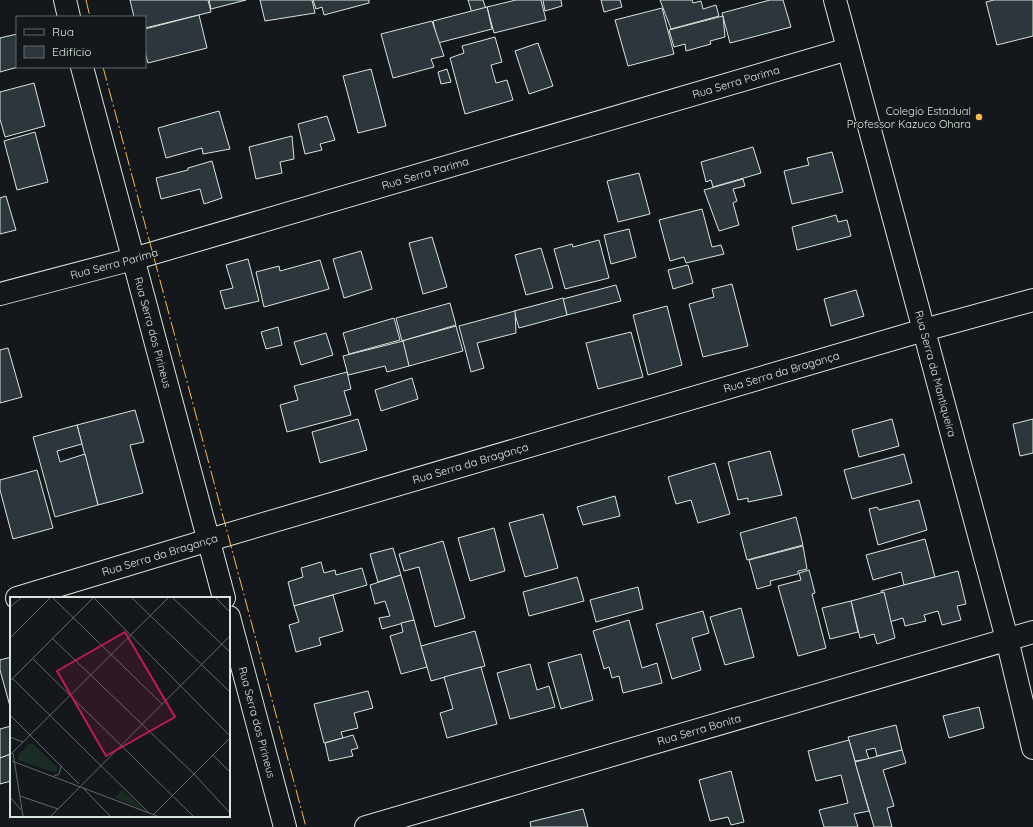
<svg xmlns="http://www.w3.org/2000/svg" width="1033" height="827" font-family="Quicksand,sans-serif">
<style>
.building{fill:#2c363c;stroke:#d8e6dc}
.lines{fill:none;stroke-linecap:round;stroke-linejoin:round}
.minor-casing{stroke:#d8e6dc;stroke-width:24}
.minor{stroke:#14181c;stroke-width:22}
.power{stroke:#ffb74d;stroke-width:1;stroke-dasharray:14 3 2 3;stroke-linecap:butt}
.poi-dot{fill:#ffb74d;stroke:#14181c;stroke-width:1.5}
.labels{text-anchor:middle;stroke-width:3;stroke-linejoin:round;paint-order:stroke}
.street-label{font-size:11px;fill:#d8e6dc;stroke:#14181c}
.poi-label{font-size:11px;fill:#d8e6dc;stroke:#14181c;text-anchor:end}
.inset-road{fill:none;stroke:#626a69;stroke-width:1}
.view{fill:#c2185b;fill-opacity:0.15;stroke:#c2185b;stroke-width:2}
.inset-edge{fill:none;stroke:#d8e6dc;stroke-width:2}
</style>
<rect width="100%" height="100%" fill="#14181c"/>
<g class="building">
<path d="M 130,0 L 208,0 L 211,12 L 145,28 L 145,17 L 134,17 Z"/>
<path d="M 209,0 L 246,0 L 211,9 Z"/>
<path d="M 260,0 L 312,0 L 315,13 L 265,21 Z"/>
<path d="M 313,0 L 369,0 L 369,3 L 324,15 L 322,7 L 316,9 Z"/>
<path d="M 468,0 L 483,0 L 486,9 L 472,13 Z"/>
<path d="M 516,0 L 541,0 L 546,20 L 494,33 L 487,7 Z"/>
<path d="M 543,0 L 561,0 L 562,6 L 545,11 Z"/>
<path d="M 601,0 L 620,0 L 622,7 L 604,12 Z"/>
<path d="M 660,0 L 692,0 L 693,3 L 701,1 L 703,9 L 716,5 L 719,16 L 671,29 Z"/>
<path d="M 770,0 L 783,0 L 791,27 L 730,43 L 722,13 Z"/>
<path d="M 994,0 L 1033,0 L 1033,36 L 997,45 L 986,2 Z"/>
<path d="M 487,7 L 492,29 L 438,43 L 433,21 Z"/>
<path d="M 662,8 L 674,54 L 628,66 L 615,20 Z"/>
<path d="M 199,15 L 207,48 L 148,63 L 145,52 L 145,29 Z"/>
<path d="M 723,16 L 725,37 L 710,41 L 711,44 L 686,51 L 685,44 L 674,47 L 669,30 Z"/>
<path d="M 432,21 L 444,56 L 431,59 L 434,67 L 393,78 L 381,34 Z"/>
<path d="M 17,34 L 17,67 L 18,67 L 0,72 L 0,38 Z"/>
<path d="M 495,37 L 502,62 L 491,65 L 496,83 L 507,80 L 513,100 L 465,114 L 450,58 L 464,53 L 462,46 Z"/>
<path d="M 538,43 L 553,86 L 529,94 L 515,51 Z"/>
<path d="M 371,69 L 386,126 L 358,133 L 343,76 Z"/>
<path d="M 447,69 L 451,82 L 441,84 L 438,72 Z"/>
<path d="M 34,83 L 45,126 L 5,137 L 0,119 L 0,92 Z"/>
<path d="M 219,111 L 230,149 L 203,154 L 202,148 L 166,158 L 158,128 Z"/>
<path d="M 327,116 L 335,140 L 320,144 L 322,150 L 305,154 L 298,124 Z"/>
<path d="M 35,132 L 48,182 L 17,190 L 4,141 Z"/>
<path d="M 292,136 L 294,159 L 280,162 L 282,173 L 256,179 L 249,147 Z"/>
<path d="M 753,147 L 761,173 L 713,187 L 711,180 L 706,182 L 701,162 Z"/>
<path d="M 832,152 L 843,192 L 792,204 L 784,171 L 809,165 L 807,158 Z"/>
<path d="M 212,161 L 222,198 L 204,204 L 200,189 L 161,199 L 156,178 L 188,170 L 188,168 Z"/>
<path d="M 639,173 L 650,214 L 618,222 L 607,181 Z"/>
<path d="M 743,179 L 745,186 L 733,189 L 737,201 L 733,203 L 739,225 L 719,231 L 704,190 Z"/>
<path d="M 6,196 L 16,230 L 0,234 L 0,198 Z"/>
<path d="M 702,209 L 712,247 L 721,245 L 724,254 L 686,263 L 684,257 L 670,261 L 659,220 Z"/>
<path d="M 836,215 L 838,222 L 847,220 L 851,236 L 797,250 L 792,227 Z"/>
<path d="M 629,229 L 636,257 L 611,264 L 604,235 Z"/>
<path d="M 432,237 L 447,287 L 423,294 L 409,243 Z"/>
<path d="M 599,240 L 609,278 L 565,289 L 554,249 L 572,244 L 573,247 Z"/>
<path d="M 541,248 L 553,288 L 526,295 L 515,255 Z"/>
<path d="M 361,251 L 372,289 L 344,298 L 333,259 Z"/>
<path d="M 248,259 L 259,301 L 225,309 L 220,291 L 233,288 L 226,265 Z"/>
<path d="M 320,260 L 329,289 L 264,307 L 256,272 L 279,266 L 280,271 Z"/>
<path d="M 688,265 L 693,283 L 673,289 L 668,270 Z"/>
<path d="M 732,284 L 748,346 L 703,357 L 689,304 L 714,297 L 712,289 Z"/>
<path d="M 616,285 L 621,301 L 567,315 L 563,299 Z"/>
<path d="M 856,290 L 864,316 L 831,326 L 824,299 Z"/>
<path d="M 563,298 L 567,315 L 519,328 L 514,311 Z"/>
<path d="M 450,303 L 456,325 L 402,341 L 396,318 Z"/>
<path d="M 667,306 L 682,365 L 648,375 L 633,315 Z"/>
<path d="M 515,311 L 516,333 L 477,343 L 484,368 L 471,372 L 459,326 Z"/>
<path d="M 394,318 L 400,340 L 349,354 L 343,333 Z"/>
<path d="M 456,326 L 463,351 L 409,366 L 402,341 Z"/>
<path d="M 278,327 L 282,345 L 266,349 L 261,332 Z"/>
<path d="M 631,332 L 643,377 L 598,389 L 586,343 Z"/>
<path d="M 326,333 L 333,355 L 301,365 L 294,342 Z"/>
<path d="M 403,341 L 409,366 L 387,372 L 385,366 L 348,375 L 343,356 Z"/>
<path d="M 8,348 L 22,397 L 0,403 L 0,350 Z"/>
<path d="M 347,372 L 351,389 L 344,391 L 351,415 L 287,432 L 280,405 L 298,400 L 294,386 Z"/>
<path d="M 412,378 L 418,399 L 381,411 L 375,390 Z"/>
<path d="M 135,410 L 144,442 L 130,445 L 143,493 L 98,505 L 77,425 Z"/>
<path d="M 358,419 L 367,450 L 320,463 L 312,432 Z"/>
<path d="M 892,419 L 899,446 L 859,457 L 852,430 Z"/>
<path d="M 1033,419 L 1033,453 L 1020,456 L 1013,424 Z"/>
<path d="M 77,425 L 82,444 L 57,451 L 60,462 L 85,454 L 98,505 L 55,517 L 33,437 Z"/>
<path d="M 770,451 L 782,495 L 748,502 L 748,498 L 738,500 L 728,462 Z"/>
<path d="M 904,454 L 912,483 L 852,499 L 844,470 Z"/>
<path d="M 715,463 L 730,514 L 698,523 L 691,500 L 676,504 L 668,477 Z"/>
<path d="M 37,470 L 53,528 L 13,539 L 0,490 L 0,480 Z"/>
<path d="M 615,496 L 620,516 L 583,525 L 577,507 Z"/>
<path d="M 919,500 L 927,530 L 878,545 L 869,509 L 877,507 L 879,510 Z"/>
<path d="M 543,514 L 558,568 L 525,577 L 509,523 Z"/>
<path d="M 796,517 L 803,545 L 747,560 L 740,533 Z"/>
<path d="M 494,528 L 505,571 L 470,581 L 458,538 Z"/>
<path d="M 925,539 L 935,577 L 904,585 L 901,572 L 873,580 L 866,555 Z"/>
<path d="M 443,541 L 465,618 L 435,627 L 419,567 L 404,571 L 399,554 Z"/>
<path d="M 803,546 L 807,569 L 798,571 L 798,574 L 770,581 L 771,585 L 757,589 L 749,560 Z"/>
<path d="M 393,548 L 401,575 L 378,582 L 370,554 Z"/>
<path d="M 321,562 L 324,573 L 335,570 L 336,575 L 362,568 L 367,585 L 294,606 L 288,582 L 303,577 L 301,568 Z"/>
<path d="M 809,570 L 815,593 L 812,594 L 826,648 L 798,656 L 778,586 L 801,580 L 799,573 Z"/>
<path d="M 958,571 L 966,604 L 957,606 L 961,620 L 942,625 L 938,611 L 924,615 L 926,621 L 905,626 L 903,618 L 889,622 L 881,591 Z"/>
<path d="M 401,575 L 414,620 L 382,629 L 379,618 L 390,616 L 385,601 L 375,604 L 370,585 Z"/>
<path d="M 577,577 L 584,601 L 529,616 L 523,592 Z"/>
<path d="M 638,587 L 643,609 L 596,622 L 590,600 Z"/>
<path d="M 884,592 L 895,638 L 877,644 L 874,634 L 860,638 L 851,601 Z"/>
<path d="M 333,595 L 343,631 L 319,638 L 321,645 L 296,652 L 289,625 L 299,622 L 294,606 Z"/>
<path d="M 851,601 L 858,632 L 830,639 L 822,608 Z"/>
<path d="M 741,608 L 754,657 L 725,665 L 710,617 Z"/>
<path d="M 703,611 L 709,633 L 692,638 L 701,670 L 672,679 L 656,624 Z"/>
<path d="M 414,620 L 427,667 L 401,674 L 390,636 L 403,632 L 401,623 Z"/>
<path d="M 629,620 L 642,668 L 657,663 L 662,683 L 623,693 L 619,676 L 612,678 L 609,667 L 604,669 L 593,631 Z"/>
<path d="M 475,631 L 485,666 L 431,681 L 421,646 Z"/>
<path d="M 581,654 L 593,700 L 561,709 L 548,663 Z"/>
<path d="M 11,657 L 11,710 L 0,670 L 0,660 Z"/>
<path d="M 530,664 L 537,690 L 549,686 L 555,707 L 510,719 L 497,673 Z"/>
<path d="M 481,667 L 497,724 L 447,738 L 440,713 L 453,709 L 444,677 Z"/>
<path d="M 368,691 L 373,708 L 354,713 L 358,728 L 341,732 L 343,738 L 324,743 L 314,704 Z"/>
<path d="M 979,707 L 984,728 L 949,738 L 943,716 Z"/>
<path d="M 896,725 L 902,750 L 877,756 L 875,748 L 866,750 L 869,759 L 855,761 L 848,737 Z"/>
<path d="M 11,726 L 11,754 L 0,758 L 0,729 Z"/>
<path d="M 353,735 L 358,748 L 351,750 L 353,756 L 329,761 L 325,743 Z"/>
<path d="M 849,740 L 869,811 L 854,814 L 858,827 L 824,827 L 819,810 L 848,803 L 841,775 L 816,781 L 808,751 Z"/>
<path d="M 902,750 L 906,763 L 883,770 L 894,806 L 887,808 L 892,827 L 874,827 L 855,762 Z"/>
<path d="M 11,754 L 11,781 L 0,784 L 0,758 Z"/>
<path d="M 731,771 L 744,822 L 731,825 L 728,817 L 710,821 L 699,780 Z"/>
<path d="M 583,809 L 588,827 L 531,827 L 530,822 Z"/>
</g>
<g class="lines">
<g class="minor-casing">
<g id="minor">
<path d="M 65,0 L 69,17"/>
<path id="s1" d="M 835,0 L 1007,639 L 1033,748"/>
<path id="s2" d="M 82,67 L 224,598"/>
<path id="s3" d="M 0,294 L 133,259 L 848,49"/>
<path id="s4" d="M 17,598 L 209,540 L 924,330 L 1033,300"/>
<path id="s5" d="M 229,617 L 285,827"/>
<path id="s6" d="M 366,827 L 1033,632"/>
</g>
</g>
<use href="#minor" class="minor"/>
<g class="power">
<path d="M 86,0 L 90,17"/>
<path d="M 103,67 L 306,827"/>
</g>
</g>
<circle class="poi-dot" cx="979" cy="117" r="4"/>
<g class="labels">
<g class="street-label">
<text dy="4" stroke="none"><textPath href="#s3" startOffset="766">Rua Serra Parima</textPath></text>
<text dy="4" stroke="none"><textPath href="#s3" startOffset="442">Rua Serra Parima</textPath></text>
<text dy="4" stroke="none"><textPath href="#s3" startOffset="118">Rua Serra Parima</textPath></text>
<text dy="4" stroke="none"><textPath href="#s2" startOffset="275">Rua Serra dos Pirineus</textPath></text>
<text dy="4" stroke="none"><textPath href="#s4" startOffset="797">Rua Serra da Bragança</textPath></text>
<text dy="4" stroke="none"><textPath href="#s1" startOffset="387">Rua Serra da Mantiqueira</textPath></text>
<text dy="4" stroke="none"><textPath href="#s4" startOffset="473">Rua Serra da Bragança</textPath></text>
<text dy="4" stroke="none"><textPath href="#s4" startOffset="149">Rua Serra da Bragança</textPath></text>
<text dy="4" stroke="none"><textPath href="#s5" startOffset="109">Rua Serra dos Pirineus</textPath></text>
<text dy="4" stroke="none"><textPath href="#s6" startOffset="347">Rua Serra Bonita</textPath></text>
</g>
<g class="poi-label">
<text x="971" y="115">Colegio Estadual<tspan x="971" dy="13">Professor Kazuco Ohara</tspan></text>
</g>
</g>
<g transform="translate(10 597)">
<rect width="220" height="220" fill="#14181c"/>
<path d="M 19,147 L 23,147 L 47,170 L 47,174 L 43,175 L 8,163 L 8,158 ZM 112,193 L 134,213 L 105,201 Z" fill="#1a2d24"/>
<path class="inset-road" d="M 43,1 L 152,107M 84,1 L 220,139M 122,1 L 220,95M 163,1 L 220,55M 206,1 L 220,15M 0,10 L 11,1M 0,41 L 40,1M 42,41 L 184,177 L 220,216M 22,61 L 183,219M 2,81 L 140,217M 0,84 L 83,1M 0,118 L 69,187M 0,140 L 13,145M 3,156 L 13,219M 0,158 L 158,1M 203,158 L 220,175M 2,164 L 147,219M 44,179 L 49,177 L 51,169M 73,191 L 100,219M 10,199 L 48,212M 0,200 L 11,213M 143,218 L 220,141M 41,219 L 220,39"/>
<path class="view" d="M 115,35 L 165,120 L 96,159 L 47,74 Z"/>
<rect width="220" height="220" class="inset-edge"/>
</g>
<rect x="16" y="16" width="130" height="52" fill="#14181c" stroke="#626a69"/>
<rect x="24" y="29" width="20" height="6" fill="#14181c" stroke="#626a69"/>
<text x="52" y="36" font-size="12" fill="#d8e6dc">Rua</text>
<rect x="24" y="46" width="20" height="12" fill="#2c363c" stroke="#626a69"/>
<text x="52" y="56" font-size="12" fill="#d8e6dc">Edifício</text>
</svg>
